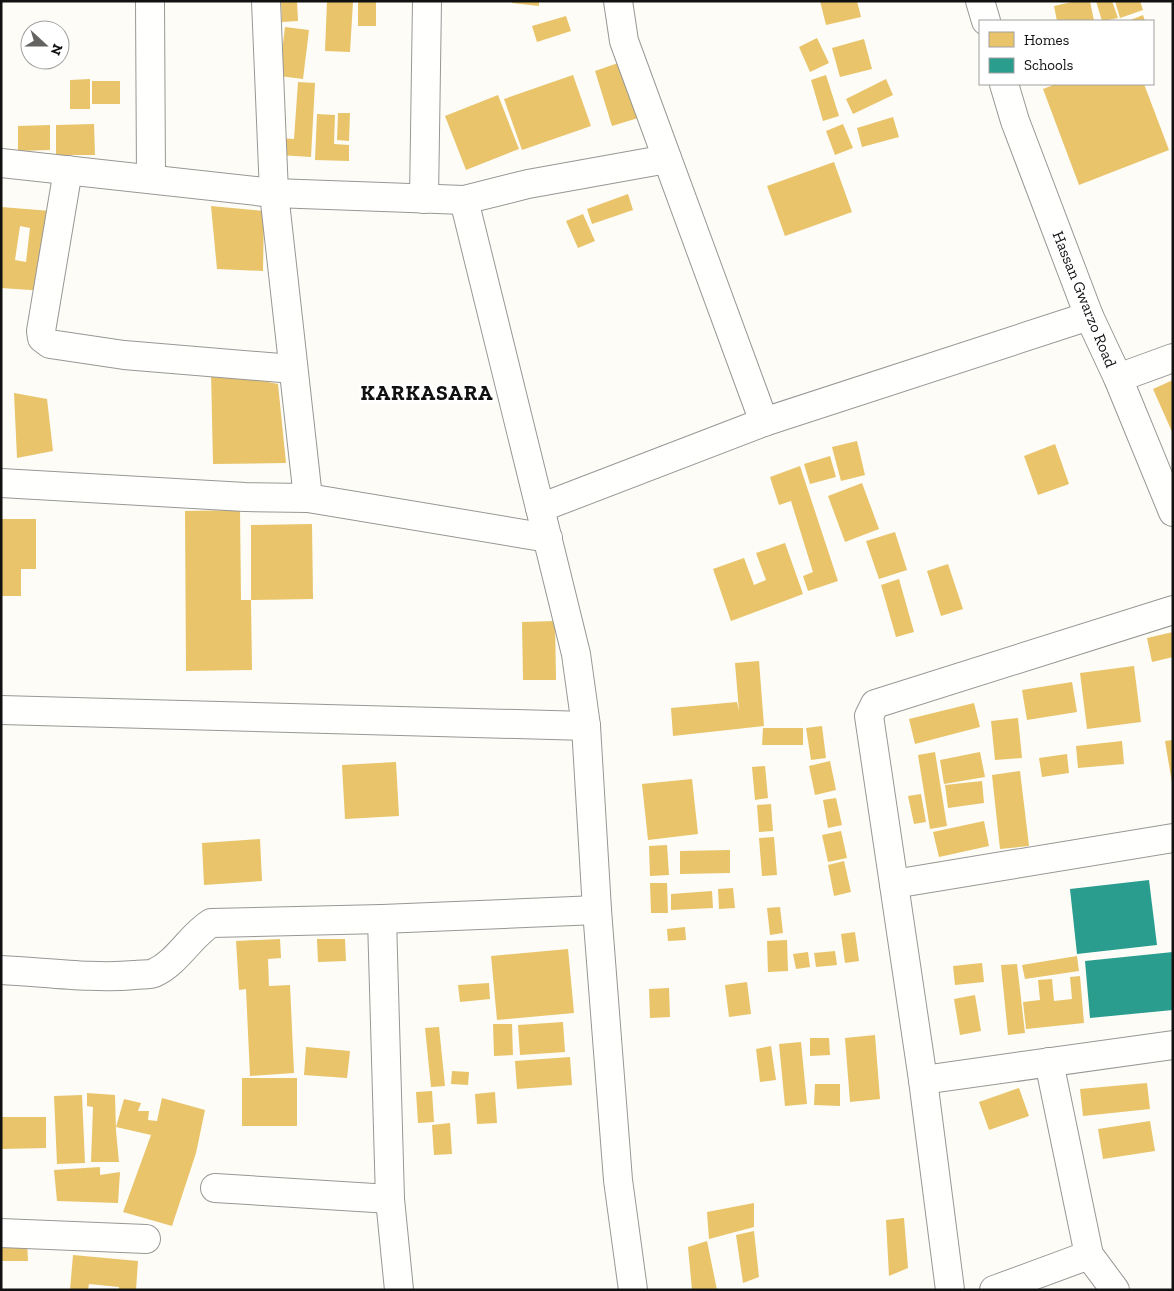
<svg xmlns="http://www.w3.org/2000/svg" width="1174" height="1291" font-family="'Zilla Slab',serif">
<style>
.homes{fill:#e9c46a;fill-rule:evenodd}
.schools{fill:#2a9d8f}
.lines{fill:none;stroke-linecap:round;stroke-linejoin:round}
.street-casing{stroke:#979795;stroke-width:30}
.street{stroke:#fffffe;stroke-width:28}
.labels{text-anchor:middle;stroke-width:5;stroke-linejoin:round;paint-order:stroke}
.street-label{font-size:16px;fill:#111;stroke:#fff}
.district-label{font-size:21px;font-weight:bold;letter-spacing:1px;fill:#111;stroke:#fff}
</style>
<rect width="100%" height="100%" fill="#fdfcf7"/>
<g class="homes">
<path d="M 281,1 L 297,1 L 298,21 L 282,22 Z"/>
<path d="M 327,1 L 353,2 L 350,52 L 325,51 Z"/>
<rect x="358" y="1" width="18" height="25"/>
<path d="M 512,1 L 539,1 L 539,6 L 512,3 Z"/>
<path d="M 820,1 L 857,1 L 861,17 L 826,25 Z"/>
<path d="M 1076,1 L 1090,1 L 1094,21 L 1057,21 L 1054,6 Z"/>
<path d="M 1096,1 L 1112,1 L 1118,18 L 1102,21 Z"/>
<path d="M 1115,1 L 1140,1 L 1143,10 L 1120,18 Z"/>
<path d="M 1143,15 L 1145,21 L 1128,21 Z"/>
<path d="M 566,16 L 571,31 L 537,42 L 532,26 Z"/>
<path d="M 285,27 L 309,30 L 303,79 L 279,76 Z"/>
<path d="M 817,38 L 829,63 L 810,72 L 799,47 Z"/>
<path d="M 864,39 L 872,69 L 840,77 L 832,48 Z"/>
<path d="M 621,62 L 638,118 L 612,126 L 595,71 Z"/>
<path d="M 573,75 L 591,126 L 522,150 L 504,99 Z"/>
<path d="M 826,75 L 839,116 L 823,121 L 811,80 Z"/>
<path d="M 90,79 L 90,109 L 70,109 L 70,80 Z"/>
<path d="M 886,79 L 893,95 L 853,114 L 846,99 Z"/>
<rect x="92" y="81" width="28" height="23"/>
<path d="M 298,82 L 315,83 L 311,157 L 279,155 L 280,138 L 294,139 Z"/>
<path d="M 1056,84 L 1144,84 L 1169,150 L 1079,185 L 1043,89 Z"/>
<path d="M 498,95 L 519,149 L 466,170 L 445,116 Z"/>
<path d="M 338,113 L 350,113 L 349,141 L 337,140 Z"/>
<path d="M 317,114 L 335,115 L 334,144 L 349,145 L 349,161 L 315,160 Z"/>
<path d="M 893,117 L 899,137 L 862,147 L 857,128 Z"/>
<path d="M 94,124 L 95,155 L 56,155 L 56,125 Z"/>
<path d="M 843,124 L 853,148 L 835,155 L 826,131 Z"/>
<path d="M 50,125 L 50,150 L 18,151 L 18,126 Z"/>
<path d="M 834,162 L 852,212 L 785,236 L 767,186 Z"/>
<path d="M 628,194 L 633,210 L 592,224 L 587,209 Z"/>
<path d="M 211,206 L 264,211 L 263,271 L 217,269 Z"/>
<path d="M 1,207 L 51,211 L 45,291 L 1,288 ZM 20,226 L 30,228 L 26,262 L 15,260 Z"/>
<path d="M 583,214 L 595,241 L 578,248 L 566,221 Z"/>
<path d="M 211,371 L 278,384 L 286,463 L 213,464 Z"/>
<path d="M 1173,380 L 1173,434 L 1153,389 Z"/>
<path d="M 14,393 L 47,399 L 53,451 L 17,458 Z"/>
<path d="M 857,441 L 865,475 L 841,481 L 832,447 Z"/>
<path d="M 1055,444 L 1069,484 L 1038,495 L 1024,456 Z"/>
<path d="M 830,456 L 836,477 L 810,484 L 804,464 Z"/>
<path d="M 800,466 L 838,581 L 808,591 L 803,576 L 813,572 L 791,501 L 779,505 L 770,477 Z"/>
<path d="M 862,483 L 879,529 L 845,542 L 828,496 Z"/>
<path d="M 240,510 L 241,600 L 251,600 L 252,670 L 186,671 L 185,511 Z"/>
<path d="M 1,519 L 36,519 L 36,569 L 21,569 L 21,596 L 1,596 Z"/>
<path d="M 312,524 L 313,599 L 251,600 L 251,525 Z"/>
<path d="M 895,532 L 907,570 L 879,579 L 866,541 Z"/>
<path d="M 785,543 L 803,594 L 731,621 L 713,569 L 744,558 L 754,585 L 766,580 L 756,553 Z"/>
<path d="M 948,564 L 963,609 L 941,616 L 927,571 Z"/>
<path d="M 899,579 L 914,632 L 896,637 L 881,585 Z"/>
<path d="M 555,621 L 556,680 L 523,680 L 522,622 Z"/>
<path d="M 1173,632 L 1173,657 L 1152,662 L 1147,638 Z"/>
<path d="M 759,661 L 764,726 L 673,736 L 671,708 L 737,702 L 739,711 L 735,663 Z"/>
<path d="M 1134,666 L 1141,722 L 1087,729 L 1080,673 Z"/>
<path d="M 1072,682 L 1077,712 L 1027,720 L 1022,690 Z"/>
<path d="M 974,703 L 980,727 L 915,744 L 909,719 Z"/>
<path d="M 1018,718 L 1022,758 L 995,760 L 991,721 Z"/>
<path d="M 822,726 L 826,758 L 811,760 L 806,728 Z"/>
<path d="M 763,728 L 803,728 L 803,745 L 762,745 Z"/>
<path d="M 1173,740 L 1173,783 L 1172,783 L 1165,741 Z"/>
<path d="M 1122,741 L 1124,764 L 1078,768 L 1076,746 Z"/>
<path d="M 935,752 L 947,826 L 930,829 L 918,755 Z"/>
<path d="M 980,752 L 985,777 L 944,784 L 940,760 Z"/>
<path d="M 1067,754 L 1069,773 L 1042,777 L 1039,758 Z"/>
<path d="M 830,761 L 836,790 L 815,795 L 809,766 Z"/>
<path d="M 396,762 L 399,816 L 345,819 L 342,765 Z"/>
<path d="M 765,766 L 768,798 L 755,800 L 752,767 Z"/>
<path d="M 1020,771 L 1029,846 L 1000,849 L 992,775 Z"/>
<path d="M 692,779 L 698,834 L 648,840 L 642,784 Z"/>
<path d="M 982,781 L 984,803 L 948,808 L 945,785 Z"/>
<path d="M 921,794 L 926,822 L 914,824 L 908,796 Z"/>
<path d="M 836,798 L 842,825 L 828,828 L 823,800 Z"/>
<path d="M 771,804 L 773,831 L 759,832 L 757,805 Z"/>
<path d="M 984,821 L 989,846 L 939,857 L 933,832 Z"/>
<path d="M 841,831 L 847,858 L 828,862 L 822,835 Z"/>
<path d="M 774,837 L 777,875 L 762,876 L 759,838 Z"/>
<path d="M 260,839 L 262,881 L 204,885 L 202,843 Z"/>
<path d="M 667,845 L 669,875 L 650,876 L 649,846 Z"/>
<path d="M 730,850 L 730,873 L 680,874 L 680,851 Z"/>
<path d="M 844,861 L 851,892 L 834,896 L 828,865 Z"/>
<path d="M 650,883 L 667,883 L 668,913 L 651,913 Z"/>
<path d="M 733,888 L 735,908 L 719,909 L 718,889 Z"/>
<path d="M 712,891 L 713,908 L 671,910 L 671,894 Z"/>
<path d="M 780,907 L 783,933 L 770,935 L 767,908 Z"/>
<path d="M 685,927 L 686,940 L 668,941 L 667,929 Z"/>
<path d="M 855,932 L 859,961 L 845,963 L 841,934 Z"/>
<path d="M 280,939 L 281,958 L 268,959 L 269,986 L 290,985 L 294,1073 L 250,1076 L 246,989 L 239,990 L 236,941 Z"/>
<path d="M 317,939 L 345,939 L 346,961 L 318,962 Z"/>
<path d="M 787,940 L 788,971 L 768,972 L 767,941 Z"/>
<path d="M 568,949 L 574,1013 L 497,1020 L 491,956 Z"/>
<path d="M 835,951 L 837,965 L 816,967 L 814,953 Z"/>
<path d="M 808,952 L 810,967 L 796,969 L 793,954 Z"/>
<path d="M 1077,956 L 1079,971 L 1025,979 L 1022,965 Z"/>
<path d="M 982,963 L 984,982 L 955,985 L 953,966 Z"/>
<path d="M 1017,964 L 1025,1033 L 1008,1035 L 1001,965 Z"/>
<path d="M 1080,976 L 1084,1023 L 1026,1029 L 1023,1002 L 1040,1000 L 1038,980 L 1052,979 L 1054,1001 L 1072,999 L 1070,977 Z"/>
<path d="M 747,982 L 751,1014 L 729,1017 L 725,985 Z"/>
<path d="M 489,983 L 490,999 L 460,1002 L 458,985 Z"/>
<path d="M 669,988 L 670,1017 L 650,1018 L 649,989 Z"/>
<path d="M 975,995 L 981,1031 L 960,1035 L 954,999 Z"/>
<path d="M 563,1022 L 565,1052 L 520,1055 L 518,1025 Z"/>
<path d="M 493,1024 L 512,1024 L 513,1055 L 494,1056 Z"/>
<path d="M 439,1027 L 445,1086 L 431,1087 L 425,1028 Z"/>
<path d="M 875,1035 L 880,1099 L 850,1102 L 845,1038 Z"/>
<path d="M 810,1038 L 829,1038 L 830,1055 L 810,1056 Z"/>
<path d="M 801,1042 L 807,1104 L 785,1106 L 779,1044 Z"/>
<path d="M 771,1046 L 776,1080 L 760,1082 L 756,1049 Z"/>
<path d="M 306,1047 L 350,1051 L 347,1078 L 304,1075 Z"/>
<path d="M 570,1057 L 572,1085 L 517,1089 L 515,1061 Z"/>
<path d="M 452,1071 L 469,1072 L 468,1085 L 451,1084 Z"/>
<rect x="242" y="1078" width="55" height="48"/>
<path d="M 1147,1083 L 1150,1109 L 1083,1116 L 1080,1089 Z"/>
<path d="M 815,1084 L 840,1084 L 840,1106 L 814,1105 Z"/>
<path d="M 1019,1088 L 1029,1116 L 989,1130 L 979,1102 Z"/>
<path d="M 432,1091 L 434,1122 L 418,1123 L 416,1092 Z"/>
<path d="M 495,1092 L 497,1123 L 477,1124 L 475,1094 Z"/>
<path d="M 87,1093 L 115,1095 L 116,1131 L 119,1162 L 91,1162 L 93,1107 L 87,1106 Z"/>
<path d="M 82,1095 L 85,1163 L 57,1164 L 54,1096 Z"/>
<path d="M 162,1098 L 205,1110 L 196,1153 L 172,1226 L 123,1212 L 151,1135 L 116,1127 L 124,1099 L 141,1103 L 138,1111 L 149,1111 L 148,1120 L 157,1121 Z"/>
<path d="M 1,1117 L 46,1117 L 46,1148 L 1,1149 Z"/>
<path d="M 1150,1121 L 1155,1151 L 1103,1159 L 1098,1129 Z"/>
<path d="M 450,1123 L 452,1154 L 434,1155 L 432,1125 Z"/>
<path d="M 100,1167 L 100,1175 L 120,1172 L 118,1203 L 57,1201 L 54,1170 Z"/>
<path d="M 754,1203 L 754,1227 L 709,1239 L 707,1212 Z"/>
<path d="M 904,1218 L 908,1268 L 889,1276 L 886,1220 Z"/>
<path d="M 754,1231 L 759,1277 L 743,1283 L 736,1235 Z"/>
<path d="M 1,1241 L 27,1241 L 28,1261 L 1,1261 Z"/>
<path d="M 707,1241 L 717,1290 L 692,1290 L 688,1247 Z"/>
<path d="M 73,1255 L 138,1261 L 136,1290 L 119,1290 L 119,1287 L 89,1284 L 88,1290 L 70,1290 Z"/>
</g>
<g class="schools">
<path d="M 1149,880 L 1157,945 L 1077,954 L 1070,889 Z"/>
<path d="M 1173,952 L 1173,1010 L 1090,1018 L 1085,961 Z"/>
</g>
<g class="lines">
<g class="street-casing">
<g id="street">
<path d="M 150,1 L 151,179"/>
<path d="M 266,1 L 274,193 L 308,498"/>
<path d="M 618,1 L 624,41 L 764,422"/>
<path d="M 980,1 L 986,21"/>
<path d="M 1004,84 L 1015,121 L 1089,316 L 1118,378 L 1173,512"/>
<path d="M 1,163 L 274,193 L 464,200 L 528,184 L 667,159"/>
<path d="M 68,170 L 41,331 L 42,338 L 50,344 L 124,355 L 293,369"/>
<path d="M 424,199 L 427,1"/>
<path d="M 464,200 L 576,654 L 586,726 L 597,910 L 618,1180 L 633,1290"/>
<path d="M 1118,378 L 1173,358"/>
<path d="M 1,483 L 245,497 L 308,498 L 548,538"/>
<path d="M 540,508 L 764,422 L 1089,316"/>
<path d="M 1,710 L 586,726"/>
<path d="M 894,884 L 1173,838"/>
<path d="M 382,919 L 390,1199 L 399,1290"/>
<path d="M 1,970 C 44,972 93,979 135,975 C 141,974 149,975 154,973 C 178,962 190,936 211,923 L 382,919 L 597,910"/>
<path d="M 1049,1062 L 1089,1255 L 1115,1290"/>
<path d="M 923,1080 L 1173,1045"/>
<path d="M 215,1188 L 390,1199"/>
<path d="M 1,1233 L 146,1239"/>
<path d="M 950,1290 L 923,1080 L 869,716 L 875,704 L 1173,610"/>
<path d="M 994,1290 L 1089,1255"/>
</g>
</g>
<use href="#street" class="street"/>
</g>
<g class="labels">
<g class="street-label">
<text transform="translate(1085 299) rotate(68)" y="6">Hassan Gwarzo Road</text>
</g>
<g class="district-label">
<text x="427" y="400">KARKASARA</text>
</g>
</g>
<rect width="1174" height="1291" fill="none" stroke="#111111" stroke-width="5"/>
<rect x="979" y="20" width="175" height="65" fill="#ffffff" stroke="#a0a0a0"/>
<rect x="989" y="32" width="25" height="15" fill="#e9c46a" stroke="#a0a0a0"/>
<text x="1024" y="45" font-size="15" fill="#111111">Homes</text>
<rect x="989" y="58" width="25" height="15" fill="#2a9d8f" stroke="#a0a0a0"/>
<text x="1024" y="70" font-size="15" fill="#111111">Schools</text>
<g transform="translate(45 45) rotate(111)"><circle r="24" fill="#ffffff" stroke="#a0a0a0"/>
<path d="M0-4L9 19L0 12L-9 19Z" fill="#646362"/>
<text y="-8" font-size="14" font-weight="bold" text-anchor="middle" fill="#111111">N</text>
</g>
</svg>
